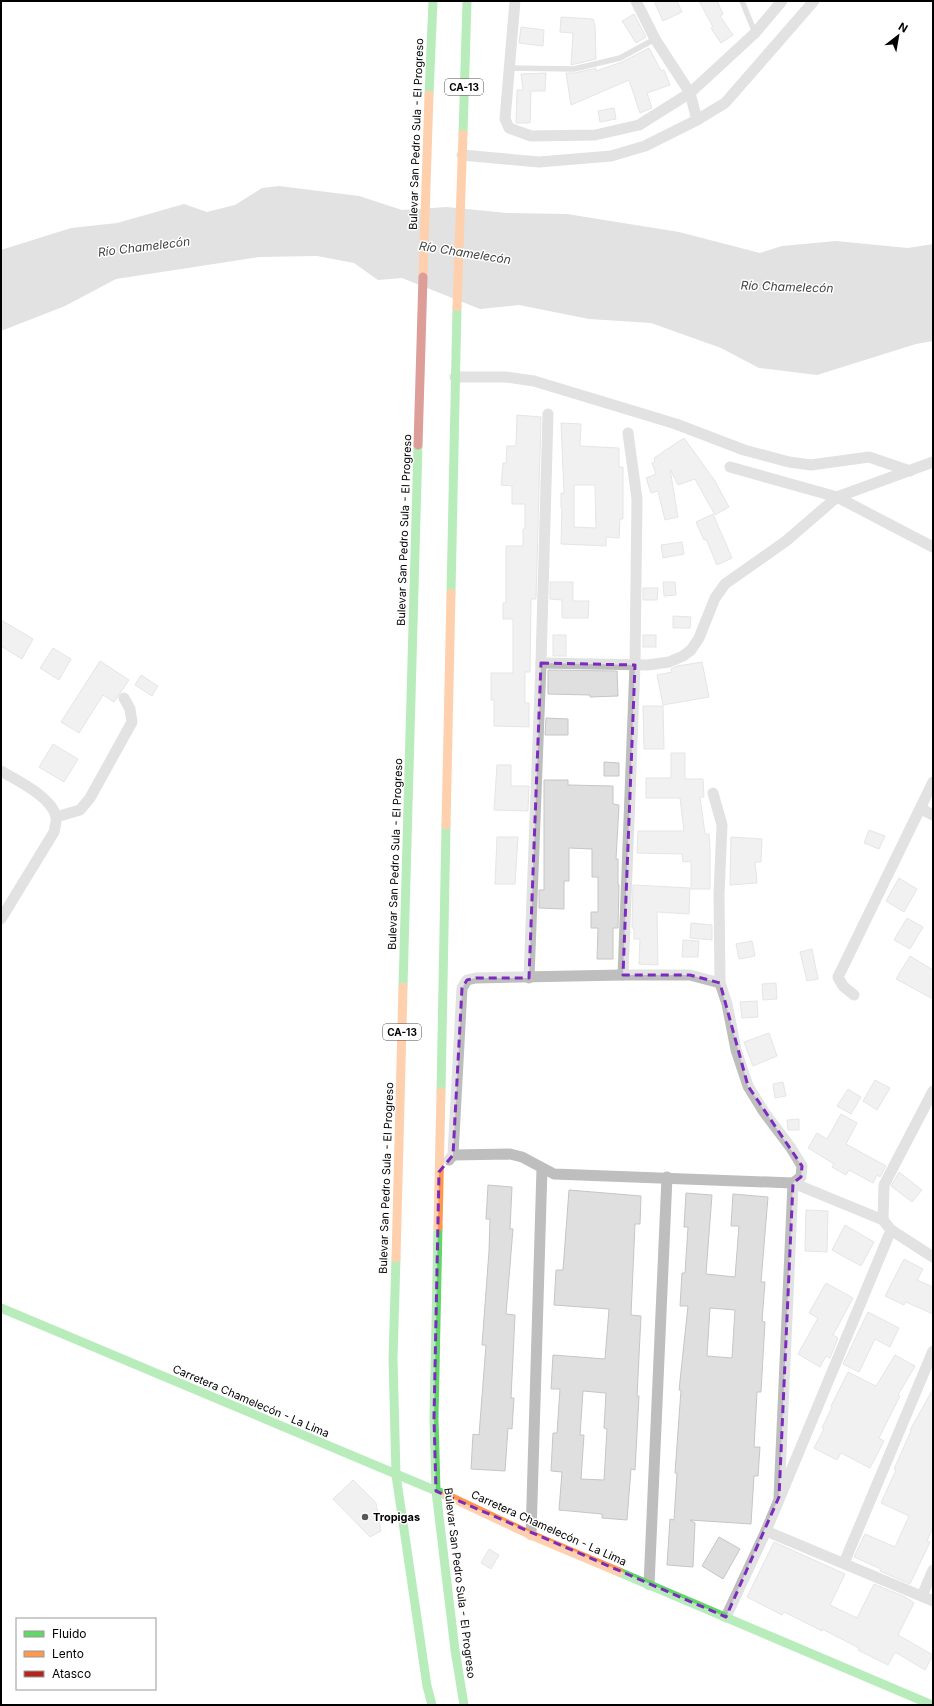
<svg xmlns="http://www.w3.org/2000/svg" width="934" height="1706" font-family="Inter,sans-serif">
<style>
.water{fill:#bebebe}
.building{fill:#dfdfdf;stroke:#c6c6c6;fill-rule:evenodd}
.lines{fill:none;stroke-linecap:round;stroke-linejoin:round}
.lane{stroke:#bebebe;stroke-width:5.5}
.street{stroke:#bebebe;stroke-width:11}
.fast{stroke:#63d668;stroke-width:9}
.slow{stroke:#ff974d;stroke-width:9}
.jam{stroke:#b3261e;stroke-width:9}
.marked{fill:none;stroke:#7b2cbf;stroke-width:3;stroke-dasharray:8 5;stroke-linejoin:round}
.poi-dot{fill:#595959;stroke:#fff;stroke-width:1.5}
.labels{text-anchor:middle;stroke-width:3;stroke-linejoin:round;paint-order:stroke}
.shield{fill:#fff;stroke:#4c4c4c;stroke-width:1}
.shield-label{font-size:10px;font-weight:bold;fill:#000}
.street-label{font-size:11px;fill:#000;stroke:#fff}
.poi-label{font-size:11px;font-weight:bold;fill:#000;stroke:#fff;text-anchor:start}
.water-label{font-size:12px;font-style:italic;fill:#434343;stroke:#fff}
</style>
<rect width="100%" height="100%" fill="#fff"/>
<path class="water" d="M 279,186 L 359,196 L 402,210 L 447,207 L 507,213 L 567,214 L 679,232 L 760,253 L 782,246 L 836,241 L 908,248 L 933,244 L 933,341 L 916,344 L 817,375 L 759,368 L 721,348 L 651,323 L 589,319 L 519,305 L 480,309 L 402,278 L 378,280 L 354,263 L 317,256 L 259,257 L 116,279 L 65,306 L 1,331 L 1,250 L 71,228 L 117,223 L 184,204 L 207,212 L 235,205 L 262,188 Z"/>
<g class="building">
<path d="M 654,1 L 677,1 L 682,12 L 663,21 Z"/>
<path d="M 699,1 L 717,1 L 723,14 L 720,16 L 733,35 L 721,43 L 711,28 L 713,27 Z"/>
<path d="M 634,14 L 646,37 L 636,43 L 622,21 Z"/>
<path d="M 561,17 L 593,19 L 595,26 L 596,59 L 571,65 L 573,33 L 560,32 Z"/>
<path d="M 521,27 L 544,30 L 543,46 L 519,43 Z"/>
<path d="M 649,48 L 661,71 L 664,70 L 670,85 L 647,93 L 652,108 L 640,113 L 629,80 L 571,105 L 566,73 L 575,73 L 596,68 L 596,71 L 622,62 Z"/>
<path d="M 546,73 L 545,91 L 531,91 L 530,123 L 516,123 L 517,90 L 523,90 L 521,74 Z"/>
<path d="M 614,108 L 616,119 L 600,122 L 598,111 Z"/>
<path d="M 517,415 L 541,417 L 536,599 L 531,599 L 530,672 L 525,672 L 525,703 L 529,703 L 529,727 L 494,726 L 494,700 L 491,700 L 491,673 L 513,673 L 513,619 L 503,619 L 503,603 L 506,603 L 506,546 L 523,546 L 523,529 L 525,529 L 525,504 L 512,504 L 512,486 L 501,485 L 503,463 L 506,463 L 507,446 L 516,446 Z"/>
<path d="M 561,423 L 581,424 L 580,446 L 619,448 L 619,467 L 623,467 L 623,519 L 620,519 L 619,538 L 606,537 L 606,546 L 561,544 L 562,508 L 561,508 L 561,493 L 564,493 ZM 574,485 L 595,485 L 596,528 L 574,527 Z"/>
<path d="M 684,438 L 715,481 L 729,507 L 715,515 L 695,479 L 678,485 L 670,469 L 678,517 L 665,520 L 658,491 L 651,493 L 646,478 L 656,474 L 652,463 L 655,462 L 654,458 Z"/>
<path d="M 713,514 L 732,558 L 717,565 L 706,539 L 704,540 L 696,522 Z"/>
<path d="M 682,542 L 684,554 L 663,558 L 661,545 Z"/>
<path d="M 550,582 L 573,582 L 573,601 L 589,601 L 588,618 L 562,618 L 562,600 L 550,599 Z"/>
<path d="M 663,582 L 675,582 L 676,595 L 664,596 Z"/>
<path d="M 643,588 L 658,588 L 657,600 L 643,600 Z"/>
<path d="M 673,616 L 691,617 L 690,628 L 673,628 Z"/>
<path d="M 1,620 L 33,639 L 22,659 L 1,646 Z"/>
<rect x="553" y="635" width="13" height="21"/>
<rect x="643" y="635" width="13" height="12"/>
<path d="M 53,648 L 71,659 L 59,680 L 40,668 Z"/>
<path d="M 100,661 L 129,680 L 114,702 L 103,695 L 79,733 L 61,722 Z"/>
<path d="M 702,662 L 709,697 L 663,705 L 657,675 L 672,672 L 671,669 L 677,666 Z"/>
<path d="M 548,670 L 617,671 L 618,696 L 590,697 L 590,695 L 548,694 Z"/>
<path d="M 141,675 L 158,686 L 152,696 L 135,685 Z"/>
<path d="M 643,706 L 663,706 L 664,749 L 644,749 Z"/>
<path d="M 546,718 L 568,719 L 568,735 L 545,735 Z"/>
<path d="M 53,744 L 78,759 L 64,782 L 39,767 Z"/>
<path d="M 671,753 L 685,753 L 685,779 L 703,779 L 704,797 L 700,797 L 705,834 L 709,834 L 710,849 L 710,889 L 691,889 L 691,861 L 683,862 L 682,854 L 637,853 L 638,831 L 684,831 L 680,798 L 646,798 L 646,778 L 671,778 Z"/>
<path d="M 604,762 L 619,763 L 619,776 L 604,776 Z"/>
<path d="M 497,765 L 511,765 L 511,786 L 529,786 L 528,811 L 494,810 Z"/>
<path d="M 544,780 L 568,780 L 568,785 L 613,786 L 613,804 L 619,805 L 616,859 L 618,859 L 618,885 L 619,885 L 618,928 L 613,928 L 613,959 L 597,959 L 598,928 L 591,928 L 591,912 L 598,912 L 598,877 L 592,877 L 592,849 L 569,848 L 569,881 L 564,881 L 564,909 L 539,908 L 539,890 L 544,890 Z"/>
<path d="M 869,830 L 885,836 L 879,849 L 864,843 Z"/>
<path d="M 497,837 L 518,837 L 515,884 L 495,884 Z"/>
<path d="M 731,837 L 762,839 L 761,862 L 755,862 L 757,883 L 730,885 Z"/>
<path d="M 899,878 L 917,889 L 904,912 L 886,901 Z"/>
<path d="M 633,885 L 690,888 L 689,914 L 657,912 L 658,965 L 639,964 L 640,939 L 634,939 L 634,928 L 632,928 Z"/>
<path d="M 907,918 L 923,927 L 910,949 L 894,940 Z"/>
<path d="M 691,923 L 712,925 L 712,940 L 690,938 Z"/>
<path d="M 683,940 L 699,941 L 698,957 L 682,957 Z"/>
<path d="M 752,941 L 755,956 L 739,959 L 736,944 Z"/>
<path d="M 812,949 L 818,979 L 807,981 L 800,952 Z"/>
<path d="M 910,956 L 933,970 L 933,999 L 896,979 Z"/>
<path d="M 776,983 L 777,999 L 763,1000 L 762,984 Z"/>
<path d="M 757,1001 L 758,1017 L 742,1018 L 740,1002 Z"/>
<path d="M 769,1033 L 777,1056 L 753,1066 L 744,1042 Z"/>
<path d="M 875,1080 L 890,1088 L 877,1110 L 863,1101 Z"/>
<path d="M 783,1082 L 786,1096 L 775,1098 L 773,1084 Z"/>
<path d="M 848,1089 L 861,1097 L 851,1114 L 837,1106 Z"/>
<path d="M 841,1114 L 857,1123 L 846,1144 L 886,1166 L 880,1177 L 877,1175 L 873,1183 L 849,1170 L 846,1175 L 832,1167 L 834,1164 L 808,1148 L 817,1133 L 827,1139 Z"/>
<path d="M 799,1119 L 799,1130 L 788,1130 L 787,1120 Z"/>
<path d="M 899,1172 L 922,1190 L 912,1202 L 891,1186 Z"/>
<path d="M 488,1185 L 512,1187 L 510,1229 L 513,1229 L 506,1314 L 515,1315 L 511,1398 L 514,1398 L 512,1429 L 508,1428 L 505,1471 L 471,1469 L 473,1434 L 479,1435 L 486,1345 L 482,1345 L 489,1251 L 490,1219 L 486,1219 Z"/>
<path d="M 569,1190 L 641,1196 L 640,1224 L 635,1224 L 631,1315 L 641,1316 L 637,1396 L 639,1396 L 635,1470 L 631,1469 L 627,1520 L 602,1518 L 602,1514 L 559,1510 L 562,1472 L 551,1471 L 553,1433 L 557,1433 L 560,1389 L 551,1389 L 553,1355 L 605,1359 L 609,1309 L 554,1305 L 556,1270 L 563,1270 ZM 583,1391 L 606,1393 L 604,1428 L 607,1429 L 604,1480 L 581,1479 L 584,1435 L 580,1435 Z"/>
<path d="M 686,1193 L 712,1195 L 706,1274 L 735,1277 L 739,1226 L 731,1226 L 733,1194 L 768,1197 L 761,1282 L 765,1282 L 762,1321 L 765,1322 L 761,1392 L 757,1392 L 754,1447 L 760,1447 L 758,1476 L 754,1476 L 751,1524 L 690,1520 L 695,1523 L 693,1567 L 667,1565 L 670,1519 L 674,1520 L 677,1473 L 675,1473 L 681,1390 L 679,1390 L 688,1306 L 680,1306 L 682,1273 L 685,1273 L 688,1227 L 684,1227 ZM 710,1308 L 735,1310 L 732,1358 L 707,1356 Z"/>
<path d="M 806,1210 L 828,1211 L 827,1252 L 805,1251 Z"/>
<path d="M 845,1225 L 874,1242 L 861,1266 L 832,1250 Z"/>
<path d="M 904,1259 L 923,1269 L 917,1280 L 933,1287 L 933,1314 L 906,1302 L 904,1305 L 885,1296 Z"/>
<path d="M 826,1283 L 853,1298 L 833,1335 L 838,1338 L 830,1358 L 826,1356 L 820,1367 L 798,1354 L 818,1318 L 809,1313 Z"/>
<path d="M 868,1312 L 899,1328 L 890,1347 L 875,1339 L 859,1372 L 843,1364 Z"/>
<path d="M 895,1355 L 915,1366 L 898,1395 L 900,1396 L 879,1438 L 884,1441 L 870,1468 L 841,1453 L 837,1460 L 814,1448 L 824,1429 L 822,1428 L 832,1407 L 831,1406 L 848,1372 L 876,1386 Z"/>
<path d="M 933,1389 L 933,1527 L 927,1541 L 930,1542 L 910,1584 L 880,1571 L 881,1569 L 854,1557 L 865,1534 L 895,1547 L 909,1516 L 881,1503 L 896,1470 L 894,1469 L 911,1431 L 910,1430 Z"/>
<path d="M 353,1480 L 376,1503 L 381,1531 L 370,1537 L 333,1499 Z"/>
<path d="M 719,1537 L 740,1549 L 723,1579 L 702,1566 Z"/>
<path d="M 774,1542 L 845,1574 L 830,1605 L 857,1618 L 874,1584 L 905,1597 L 914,1603 L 898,1635 L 933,1655 L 925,1670 L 895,1652 L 888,1665 L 858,1650 L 859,1648 L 822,1629 L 822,1631 L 784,1612 L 782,1615 L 747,1597 Z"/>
<path d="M 489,1549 L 499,1555 L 491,1569 L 481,1563 Z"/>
</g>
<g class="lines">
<g class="lane">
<path d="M 742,1 L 755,33"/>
<path d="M 508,68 L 574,69 L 620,58 L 655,39"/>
</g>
<g class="street">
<path d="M 515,1 L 505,119 L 509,128 L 531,136 L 595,135 L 639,125 L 690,93 L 755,33 L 782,1"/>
<path d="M 636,1 L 655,39 L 690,93 L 697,120"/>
<path d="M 462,155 L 539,162 L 611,156 L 645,146 L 697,120 L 725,103 L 814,1"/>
<path d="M 455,377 L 506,377 L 534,381 L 676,424 L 744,450 L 789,462 L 811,465 L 869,457 L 910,471"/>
<path d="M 730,467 L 837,497 L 933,547"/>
<path d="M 541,663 L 648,665 L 669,662 L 683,656 L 691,650 L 699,638 L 715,598 L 725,584 L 786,541 L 837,497 L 933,462"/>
<path d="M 1,771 C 18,781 50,796 56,816 C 57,820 55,827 54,832 L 1,919"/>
<path d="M 713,793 L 722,825 L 719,894 L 720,983 L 727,1004 L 736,1050 L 748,1086 L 764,1112 L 791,1148 L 802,1166 L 801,1177 L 793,1183 L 779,1497"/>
<path d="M 921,809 L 933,815"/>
<path d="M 56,817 L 80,810 L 90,798 L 132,722 L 130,709 L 124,698"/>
<path d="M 623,975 L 635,665 L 637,499 L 628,433"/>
<path d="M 529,978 L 541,663 L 548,414"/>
<path d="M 854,995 L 843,986 L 838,977 L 933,782"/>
<path d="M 453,1155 L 510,1154 L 522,1157 L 554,1174 L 793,1183 L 883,1220 L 891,1230 L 933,1257"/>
<path d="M 449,1160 L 453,1155 L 462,988 L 467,980 L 476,978 L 623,975 L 690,975 L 720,983"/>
<path d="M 883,1220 L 884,1185 L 933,1091"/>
<path d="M 766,1531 L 933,1601"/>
<path d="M 531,1535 L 542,1168"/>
<path d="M 844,1563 L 933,1351"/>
<path d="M 649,1585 L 667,1177"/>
<path d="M 922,1596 L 933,1570"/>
<path d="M 726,1617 L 766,1531 L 891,1230"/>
</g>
<g class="fast">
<path d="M 429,95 L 433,1"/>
<path d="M 463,134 L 467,1"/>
<path d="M 451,593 L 457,307"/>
<path d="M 403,987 L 418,445"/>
<path d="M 441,1092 L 446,825"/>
<path d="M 438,1227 L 434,1418 L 436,1491 L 455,1650 L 464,1705"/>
<path d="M 396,1258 L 393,1359 L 396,1475 L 427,1686 L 432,1705"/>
<path d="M 1,1308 L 446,1495"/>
<path d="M 619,1572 L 932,1705"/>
</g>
<g class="slow">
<path d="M 423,277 L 429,95"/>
<path d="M 457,307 L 463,134"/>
<path d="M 446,825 L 451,593"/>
<path d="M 438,1227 L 441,1092"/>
<path d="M 396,1258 L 403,987"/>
<path d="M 446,1495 L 531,1535 L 619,1572"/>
</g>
<path class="jam" d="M 418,445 L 423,277"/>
</g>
<path d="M0 0H934V1706H0ZM 541,663 L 635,665 L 623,975 L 690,975 L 720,983 L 748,1086 L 802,1166 L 801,1177 L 793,1183 L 779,1497 L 726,1617 L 436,1491 L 434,1418 L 439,1172 L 453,1155 L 462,988 L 467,980 L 476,978 L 529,978 Z" fill="#fff" fill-opacity=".55" fill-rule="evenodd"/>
<path class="marked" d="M 541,663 L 635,665 L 623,975 L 690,975 L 720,983 L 748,1086 L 802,1166 L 801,1177 L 793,1183 L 779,1497 L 726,1617 L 436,1491 L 434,1418 L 439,1172 L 453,1155 L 462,988 L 467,980 L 476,978 L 529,978 Z"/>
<circle class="poi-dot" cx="365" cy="1517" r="4"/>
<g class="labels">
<g class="shield">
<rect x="445" y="79" width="38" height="16" rx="3"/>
<rect x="383" y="1024" width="38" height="16" rx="3"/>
</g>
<g class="shield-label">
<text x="464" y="91">CA-13</text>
<text x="402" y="1036">CA-13</text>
</g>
<g class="street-label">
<text transform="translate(416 134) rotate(-88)" y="4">Bulevar San Pedro Sula - El Progreso</text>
<text transform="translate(404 530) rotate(-88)" y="4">Bulevar San Pedro Sula - El Progreso</text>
<text transform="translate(395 854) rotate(-88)" y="4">Bulevar San Pedro Sula - El Progreso</text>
<text transform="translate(386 1178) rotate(-88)" y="4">Bulevar San Pedro Sula - El Progreso</text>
<text transform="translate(251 1401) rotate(23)" y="4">Carretera Chamelecón - La Lima</text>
<text transform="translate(549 1528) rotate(24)" y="4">Carretera Chamelecón - La Lima</text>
<text transform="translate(460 1583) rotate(83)" y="4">Bulevar San Pedro Sula - El Progreso</text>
</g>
<g class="poi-label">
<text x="373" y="1521">Tropigas</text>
</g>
<g class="water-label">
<text transform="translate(144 247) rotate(-7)" y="4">Río Chamelecón</text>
<text transform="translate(465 253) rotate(9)" y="4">Río Chamelecón</text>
<text transform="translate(787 287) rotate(2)" y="4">Río Chamelecón</text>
</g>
</g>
<rect width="934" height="1706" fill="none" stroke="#000000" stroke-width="4"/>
<rect x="16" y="1618" width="140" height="72" fill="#ffffff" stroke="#999999"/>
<rect x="24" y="1631" width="20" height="6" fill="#63d668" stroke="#999999"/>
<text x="52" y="1638" font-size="12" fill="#000000">Fluido</text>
<rect x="24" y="1651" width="20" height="6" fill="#ff974d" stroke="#999999"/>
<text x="52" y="1658" font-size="12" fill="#000000">Lento</text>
<rect x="24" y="1671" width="20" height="6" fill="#b3261e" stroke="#999999"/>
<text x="52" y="1678" font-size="12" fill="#000000">Atasco</text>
<g transform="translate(898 36) rotate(31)" stroke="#ffffff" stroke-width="3" paint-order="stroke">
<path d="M0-3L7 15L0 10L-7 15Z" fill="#000000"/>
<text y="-6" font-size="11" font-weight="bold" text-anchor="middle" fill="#000000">N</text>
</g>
</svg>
